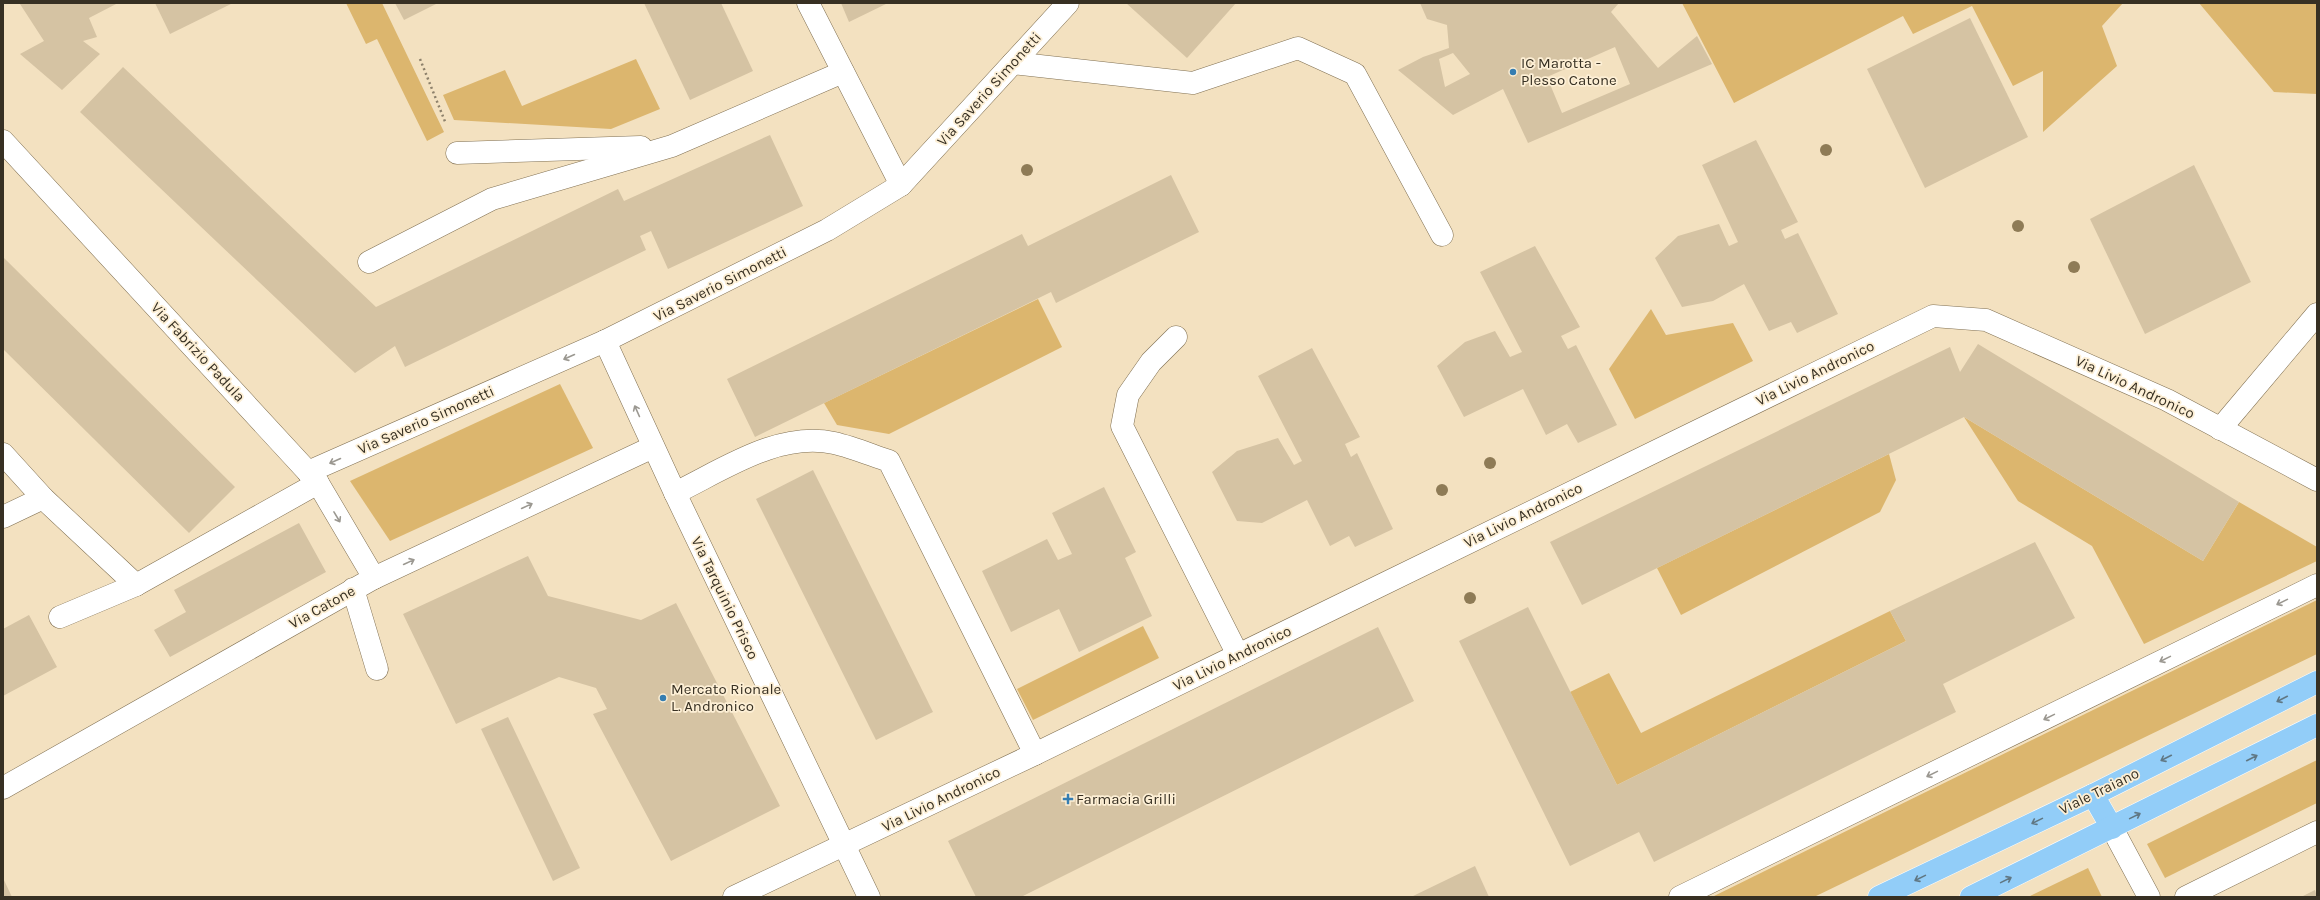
<svg xmlns="http://www.w3.org/2000/svg" width="2320" height="900" font-family="Karla,sans-serif">
<style>
.green{fill:#dcb66e}
.building{fill:#d5c3a3;fill-rule:evenodd}
.lines{fill:none;stroke-linecap:round;stroke-linejoin:round}
.minor-casing{stroke:#807052;stroke-width:23}
.major-casing{stroke:#fff;stroke-width:23}
.path{stroke:#8d816b;stroke-width:2.5;stroke-dasharray:2 3;stroke-linecap:butt}
.minor{stroke:#fff;stroke-width:22}
.major{stroke:#92cdf8;stroke-width:22}
.tree{fill:#8e7b56}
.oneway{stroke:#9b9891}
.oneway2{stroke:#607783}
.poi-dot{fill:#357db1;stroke:#fdefd5;stroke-width:1.5}
.labels{text-anchor:middle;stroke-width:3.5;stroke-linejoin:round;paint-order:stroke}
.poi-label{font-size:15px;fill:#373023;stroke:#fdefd5;text-anchor:start}
.street-label{font-size:15px;fill:#373023;stroke:#fdefd5}
</style>
<rect width="100%" height="100%" fill="#f3e1c0"/>
<g class="green">
<path d="M 346,3 L 382,3 L 444,132 L 427,141 L 377,39 L 366,44 Z"/>
<path d="M 1682,3 L 2123,3 L 2102,26 L 2117,66 L 2043,132 L 2043,71 L 2013,86 L 1972,6 L 1913,34 L 1903,16 L 1734,103 Z"/>
<path d="M 2199,3 L 2317,3 L 2317,94 L 2274,92 Z"/>
<path d="M 636,59 L 660,109 L 611,129 L 454,120 L 443,95 L 505,70 L 522,106 Z"/>
<path d="M 1038,299 L 1062,347 L 889,434 L 837,425 L 824,403 Z"/>
<path d="M 1651,309 L 1666,335 L 1733,323 L 1753,361 L 1635,419 L 1609,369 Z"/>
<path d="M 560,384 L 593,448 L 390,541 L 350,481 Z"/>
<path d="M 1964,417 L 2203,561 L 2239,502 L 2317,547 L 2317,561 L 2144,644 L 2092,546 L 2018,501 Z"/>
<path d="M 1889,454 L 1896,480 L 1880,512 L 1681,615 L 1657,568 Z"/>
<path d="M 2317,600 L 2317,654 L 1814,897 L 1712,897 Z"/>
<path d="M 1890,611 L 1906,641 L 1617,785 L 1570,692 L 1609,673 L 1641,733 Z"/>
<path d="M 1143,626 L 1159,658 L 1033,720 L 1017,689 Z"/>
<path d="M 2317,760 L 2317,803 L 2165,878 L 2147,844 Z"/>
<path d="M 2088,868 L 2102,897 L 2028,897 Z"/>
</g>
<g class="building">
<path d="M 23,3 L 118,3 L 89,18 L 97,37 L 83,41 L 100,54 L 62,90 L 20,54 L 44,41 L 20,4 Z"/>
<path d="M 155,3 L 233,3 L 170,34 Z"/>
<path d="M 395,3 L 438,3 L 404,20 Z"/>
<path d="M 644,3 L 721,3 L 753,71 L 690,100 Z"/>
<path d="M 841,3 L 888,3 L 849,22 Z"/>
<path d="M 1126,3 L 1236,3 L 1187,58 Z"/>
<path d="M 1420,3 L 1619,3 L 1611,12 L 1658,68 L 1697,36 L 1712,64 L 1528,143 L 1503,89 L 1453,115 L 1398,70 L 1423,57 L 1449,48 L 1447,25 L 1427,19 ZM 1615,47 L 1630,84 L 1562,113 L 1547,77 ZM 1453,53 L 1470,74 L 1445,87 L 1439,59 Z"/>
<path d="M 1970,18 L 2028,137 L 1925,188 L 1867,69 Z"/>
<path d="M 123,67 L 376,307 L 618,189 L 624,201 L 770,135 L 803,206 L 668,269 L 651,231 L 640,236 L 646,250 L 405,367 L 395,346 L 355,373 L 80,112 Z"/>
<path d="M 1756,140 L 1798,222 L 1781,230 L 1785,239 L 1798,233 L 1838,314 L 1797,333 L 1791,322 L 1769,331 L 1744,284 L 1713,301 L 1682,307 L 1655,258 L 1678,236 L 1719,224 L 1729,246 L 1738,242 L 1702,165 Z"/>
<path d="M 2194,165 L 2251,282 L 2145,334 L 2090,219 Z"/>
<path d="M 1171,175 L 1199,232 L 1056,303 L 1051,292 L 755,437 L 727,379 L 1022,234 L 1028,246 Z"/>
<path d="M 1535,246 L 1580,327 L 1561,336 L 1568,349 L 1576,345 L 1617,425 L 1578,443 L 1567,424 L 1546,435 L 1523,389 L 1464,417 L 1437,366 L 1465,342 L 1495,331 L 1510,357 L 1522,352 L 1480,272 Z"/>
<path d="M 3,257 L 235,487 L 189,533 L 3,349 Z"/>
<path d="M 1978,344 L 2239,502 L 2203,561 L 1964,417 L 1582,605 L 1550,542 L 1950,347 L 1960,372 Z"/>
<path d="M 1312,348 L 1360,437 L 1345,444 L 1351,457 L 1357,453 L 1393,529 L 1355,547 L 1349,536 L 1330,546 L 1307,500 L 1262,523 L 1237,521 L 1212,472 L 1237,451 L 1278,438 L 1294,465 L 1302,461 L 1258,376 Z"/>
<path d="M 813,470 L 933,712 L 876,740 L 756,499 Z"/>
<path d="M 1104,487 L 1136,552 L 1125,558 L 1152,616 L 1079,652 L 1059,609 L 1011,632 L 982,571 L 1047,539 L 1058,560 L 1072,554 L 1052,513 Z"/>
<path d="M 299,523 L 326,572 L 170,657 L 154,630 L 186,612 L 174,590 Z"/>
<path d="M 2035,542 L 2075,618 L 1943,684 L 1956,712 L 1654,862 L 1639,832 L 1570,866 L 1459,641 L 1528,607 L 1617,785 L 1906,641 L 1890,611 Z"/>
<path d="M 528,556 L 548,596 L 641,620 L 676,603 L 780,806 L 671,861 L 593,714 L 607,709 L 596,688 L 559,677 L 456,724 L 403,614 Z"/>
<path d="M 29,615 L 57,667 L 3,696 L 3,629 Z"/>
<path d="M 1378,627 L 1414,701 L 1021,897 L 976,897 L 948,841 Z"/>
<path d="M 508,717 L 580,868 L 553,881 L 481,729 Z"/>
<path d="M 1475,866 L 1489,897 L 1411,897 Z"/>
<path d="M 3,878 L 12,897 L 3,897 Z"/>
<path d="M 2315,890 L 2317,897 L 2301,897 Z"/>
</g>
<g class="lines">
<g class="minor-casing">
<g id="minor">
<path d="M 808,3 L 901,185"/>
<path d="M 1013,63 L 1193,83 L 1298,48 L 1355,74 L 1442,235"/>
<path d="M 3,141 L 308,472 L 318,483 L 374,578"/>
<path d="M 457,153 L 641,147"/>
<path d="M 369,262 L 492,199 L 672,146 L 843,72"/>
<path d="M 1176,337 L 1151,362 L 1128,395 L 1122,426 L 1238,655"/>
<path d="M 605,341 L 675,493 L 869,897"/>
<path d="M 2220,429 L 2317,314"/>
<path d="M 3,454 L 43,498"/>
<path d="M 308,472 L 605,341 L 827,230 L 901,185 L 1068,3"/>
<path d="M 675,493 C 723,470 778,431 834,443 C 852,447 871,455 889,461 L 1035,754"/>
<path d="M 3,517 L 43,498 L 136,585"/>
<path d="M 353,589 L 377,669"/>
<path d="M 60,617 L 136,585 L 318,483"/>
<path d="M 3,788 L 374,578 L 653,447"/>
<path d="M 2112,828 L 2149,897"/>
<path d="M 734,897 L 1035,754 L 1933,316 L 1986,320 L 2167,400 L 2317,480"/>
<path d="M 1680,897 L 2317,585"/>
<path d="M 2186,897 L 2317,832"/>
</g>
</g>
<g class="major-casing">
<g id="major">
<path d="M 2093,795 L 2112,828"/>
<path d="M 1879,897 L 2093,795 L 2317,682"/>
<path d="M 1971,897 L 2317,725"/>
</g>
</g>
<path class="path" d="M 420,59 L 446,124"/>
<use href="#minor" class="minor"/>
<use href="#major" class="major"/>
</g>
<g class="tree">
<circle cx="1826" cy="150" r="6"/>
<circle cx="1027" cy="170" r="6"/>
<circle cx="2018" cy="226" r="6"/>
<circle cx="2074" cy="267" r="6"/>
<circle cx="1490" cy="463" r="6"/>
<circle cx="1442" cy="490" r="6"/>
<circle cx="1470" cy="598" r="6"/>
</g>
<defs><path id="oneway-shaft" d="M-6 0H5M1.5-3L5.5 0L1.5 3" fill="none" stroke-width="1.6" stroke-linecap="round" stroke-linejoin="round"/></defs>
<g class="oneway">
<use href="#oneway-shaft" transform="translate(569 357) rotate(156)"/>
<use href="#oneway-shaft" transform="translate(637 411) rotate(-114)"/>
<use href="#oneway-shaft" transform="translate(335 461) rotate(156)"/>
<use href="#oneway-shaft" transform="translate(527 506) rotate(-25)"/>
<use href="#oneway-shaft" transform="translate(337 517) rotate(59)"/>
<use href="#oneway-shaft" transform="translate(409 562) rotate(-25)"/>
<use href="#oneway-shaft" transform="translate(2282 602) rotate(154)"/>
<use href="#oneway-shaft" transform="translate(2165 659) rotate(154)"/>
<use href="#oneway-shaft" transform="translate(2049 717) rotate(154)"/>
<use href="#oneway-shaft" transform="translate(1932 774) rotate(154)"/>
</g>
<g class="oneway2">
<use href="#oneway-shaft" transform="translate(2282 699) rotate(153)"/>
<use href="#oneway-shaft" transform="translate(2166 758) rotate(153)"/>
<use href="#oneway-shaft" transform="translate(2252 758) rotate(-27)"/>
<use href="#oneway-shaft" transform="translate(2135 816) rotate(-26)"/>
<use href="#oneway-shaft" transform="translate(2037 821) rotate(154)"/>
<use href="#oneway-shaft" transform="translate(1920 878) rotate(154)"/>
<use href="#oneway-shaft" transform="translate(2006 880) rotate(-26)"/>
</g>
<g class="poi-dot">
<circle cx="1513" cy="72" r="4"/>
<circle cx="663" cy="698" r="4"/>
<path d="M1066 793h4v4h4v4h-4v4h-4v-4h-4v-4h4z"/>
</g>
<g class="labels">
<g class="poi-label">
<text x="1521" y="68">IC Marotta -<tspan x="1521" dy="17">Plesso Catone</tspan></text>
<text x="671" y="694">Mercato Rionale<tspan x="671" dy="17">L. Andronico</tspan></text>
<text x="1076" y="804">Farmacia Grilli</text>
</g>
<g class="street-label">
<text transform="translate(989 89) rotate(-48)" y="5">Via Saverio Simonetti</text>
<text transform="translate(720 284) rotate(-27)" y="5">Via Saverio Simonetti</text>
<text transform="translate(198 352) rotate(47)" y="5">Via Fabrizio Padula</text>
<text transform="translate(1815 373) rotate(-26)" y="5">Via Livio Andronico</text>
<text transform="translate(2135 387) rotate(25)" y="5">Via Livio Andronico</text>
<text transform="translate(426 420) rotate(-24)" y="5">Via Saverio Simonetti</text>
<text transform="translate(1523 515) rotate(-26)" y="5">Via Livio Andronico</text>
<text transform="translate(725 598) rotate(64)" y="5">Via Tarquinio Prisco</text>
<text transform="translate(322 607) rotate(-29)" y="5">Via Catone</text>
<text transform="translate(1232 658) rotate(-26)" y="5">Via Livio Andronico</text>
<text transform="translate(2099 791) rotate(-26)" y="5">Viale Traiano</text>
<text transform="translate(941 799) rotate(-26)" y="5">Via Livio Andronico</text>
</g>
</g>
<rect width="2320" height="900" fill="none" stroke="#373023" stroke-width="8"/>
</svg>
